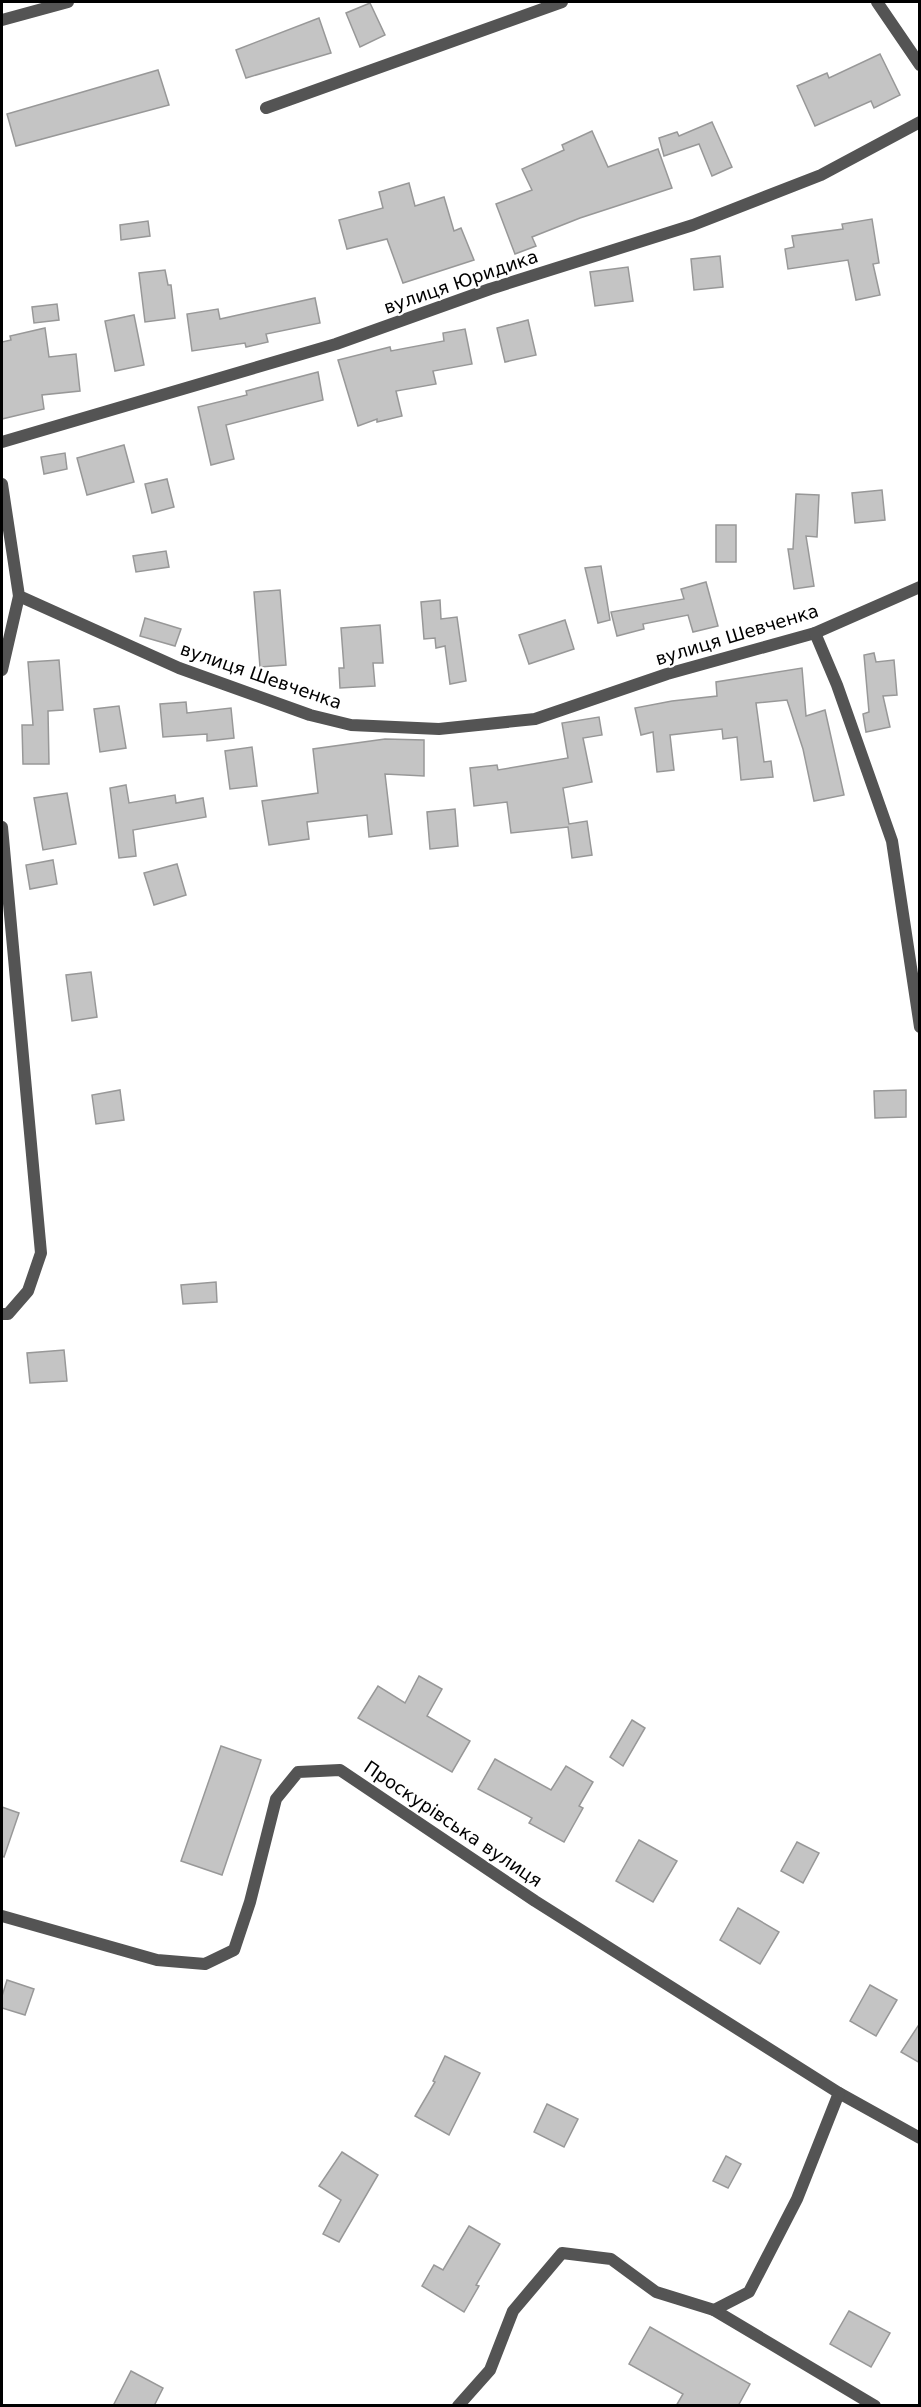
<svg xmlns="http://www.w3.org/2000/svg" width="921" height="2407" font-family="'DejaVu Sans',sans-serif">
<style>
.building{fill:#c4c4c4;stroke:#989898;stroke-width:1.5}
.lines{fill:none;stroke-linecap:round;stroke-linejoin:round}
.minor{stroke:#545454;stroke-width:12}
.labels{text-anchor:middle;stroke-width:4.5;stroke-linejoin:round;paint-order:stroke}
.street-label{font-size:18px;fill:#000;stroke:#fff}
</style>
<rect width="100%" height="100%" fill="#fff"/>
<g class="building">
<path d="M 370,3 L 385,35 L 360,47 L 346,13 Z"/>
<path d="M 319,18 L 331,53 L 246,78 L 236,50 Z"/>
<path d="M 880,54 L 900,95 L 874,108 L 871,101 L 815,126 L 797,86 L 827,73 L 829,78 Z"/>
<path d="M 158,70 L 169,105 L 16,146 L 7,114 Z"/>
<path d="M 712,122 L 732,167 L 712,176 L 699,144 L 664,156 L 659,138 L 677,132 L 679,136 Z"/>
<path d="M 592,131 L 608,167 L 658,149 L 672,188 L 580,218 L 532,237 L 536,246 L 515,254 L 496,204 L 532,190 L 522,169 L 564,150 L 562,145 Z"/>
<path d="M 409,183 L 415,206 L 444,197 L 454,231 L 461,228 L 474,260 L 403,283 L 387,239 L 347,249 L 339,220 L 383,208 L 379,192 Z"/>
<path d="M 872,219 L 879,263 L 873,264 L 880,295 L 856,300 L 848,260 L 788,269 L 785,249 L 794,247 L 792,236 L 843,229 L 842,224 Z"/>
<path d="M 148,221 L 150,236 L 121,240 L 120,225 Z"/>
<path d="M 720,256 L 723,287 L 694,290 L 691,259 Z"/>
<path d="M 628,267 L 633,301 L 595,306 L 590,272 Z"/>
<path d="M 165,270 L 168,285 L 171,285 L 175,318 L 145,322 L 139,273 Z"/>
<path d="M 315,298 L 320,323 L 266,334 L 268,342 L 246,347 L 245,343 L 192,351 L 187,314 L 218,309 L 220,319 Z"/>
<path d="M 57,304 L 59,320 L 34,323 L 32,307 Z"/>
<path d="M 134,315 L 144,365 L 115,371 L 105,321 Z"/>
<path d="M 528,320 L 536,355 L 505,362 L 497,328 Z"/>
<path d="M 45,328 L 49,357 L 76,354 L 80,391 L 42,395 L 44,409 L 2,419 L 2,342 L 11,340 L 10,336 Z"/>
<path d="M 465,329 L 472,364 L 433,371 L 436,384 L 396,391 L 402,416 L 377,422 L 377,419 L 358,426 L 338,360 L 390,347 L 391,351 L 444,341 L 443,333 Z"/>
<path d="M 318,372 L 323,400 L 226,425 L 234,459 L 211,465 L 198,407 L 247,395 L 246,391 Z"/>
<path d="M 124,445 L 134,482 L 87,495 L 77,458 Z"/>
<path d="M 65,453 L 67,469 L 44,474 L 41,457 Z"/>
<path d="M 167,479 L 174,507 L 152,513 L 145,484 Z"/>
<path d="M 882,490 L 885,520 L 855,523 L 852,493 Z"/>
<path d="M 796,494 L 819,495 L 817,537 L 806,536 L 814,586 L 794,589 L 788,549 L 793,549 Z"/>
<rect x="716" y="525" width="20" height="37"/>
<path d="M 166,551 L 169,567 L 136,572 L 133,556 Z"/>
<path d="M 601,566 L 610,620 L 598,623 L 585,568 Z"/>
<path d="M 706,582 L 718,626 L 693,632 L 688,615 L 643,624 L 644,629 L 617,636 L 611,612 L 684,599 L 681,589 Z"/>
<path d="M 280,590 L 286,665 L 260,667 L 254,592 Z"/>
<path d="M 440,600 L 441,619 L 457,617 L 466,681 L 450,684 L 445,646 L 436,648 L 435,638 L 424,639 L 421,602 Z"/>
<path d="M 145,618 L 181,629 L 175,646 L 140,636 Z"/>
<path d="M 565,620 L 574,649 L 529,664 L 519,635 Z"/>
<path d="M 380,625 L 383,663 L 373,663 L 375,686 L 340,688 L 339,668 L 344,668 L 341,628 Z"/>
<path d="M 874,653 L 876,662 L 894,660 L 897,695 L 883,696 L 890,727 L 866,732 L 863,714 L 869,712 L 864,655 Z"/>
<path d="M 59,660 L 63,710 L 48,711 L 49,764 L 23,764 L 22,725 L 33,725 L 28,662 Z"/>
<path d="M 802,668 L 806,716 L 825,710 L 844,795 L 814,801 L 803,749 L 787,700 L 756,703 L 764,762 L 771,761 L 773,777 L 741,780 L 737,737 L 723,739 L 722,729 L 670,735 L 674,770 L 657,772 L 653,732 L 641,735 L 635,708 L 672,701 L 717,696 L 716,682 Z"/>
<path d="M 186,702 L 187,713 L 231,708 L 234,738 L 207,741 L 207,734 L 163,737 L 160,704 Z"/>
<path d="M 119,706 L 126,748 L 100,752 L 94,709 Z"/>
<path d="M 599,717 L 602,735 L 583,738 L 592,782 L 563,788 L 569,824 L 587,821 L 592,855 L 572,858 L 568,827 L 511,833 L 507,802 L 474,806 L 470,768 L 497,765 L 498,770 L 568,758 L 562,723 Z"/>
<path d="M 385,739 L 424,740 L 424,776 L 385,774 L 392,834 L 369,837 L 367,815 L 307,822 L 309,839 L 269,845 L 262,801 L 318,793 L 313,749 Z"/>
<path d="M 252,747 L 257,786 L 230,789 L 225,751 Z"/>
<path d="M 126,785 L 129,803 L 175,795 L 176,803 L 203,798 L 206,817 L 133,830 L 136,856 L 119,858 L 110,788 Z"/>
<path d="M 67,793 L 76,844 L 43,850 L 34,798 Z"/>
<path d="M 455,809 L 458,846 L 430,849 L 427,812 Z"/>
<path d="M 53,860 L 57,884 L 30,889 L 26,865 Z"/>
<path d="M 177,864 L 186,895 L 154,905 L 144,873 Z"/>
<path d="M 91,972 L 97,1017 L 72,1021 L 66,975 Z"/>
<path d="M 120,1090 L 124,1120 L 96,1124 L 92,1095 Z"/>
<path d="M 906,1090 L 906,1117 L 875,1118 L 874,1091 Z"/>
<path d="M 216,1282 L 217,1302 L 183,1304 L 181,1285 Z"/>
<path d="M 64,1350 L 67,1381 L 30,1383 L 27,1353 Z"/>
<path d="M 419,1676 L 442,1689 L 427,1716 L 470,1741 L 452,1772 L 358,1718 L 378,1686 L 405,1703 Z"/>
<path d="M 632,1720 L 645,1728 L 623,1766 L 610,1757 Z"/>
<path d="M 221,1746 L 261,1760 L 222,1875 L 181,1861 Z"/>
<path d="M 495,1759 L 551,1790 L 566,1766 L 593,1782 L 579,1806 L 583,1808 L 564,1842 L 529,1823 L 532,1818 L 478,1789 Z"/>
<path d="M 2,1807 L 19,1813 L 4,1857 L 2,1856 Z"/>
<path d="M 639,1840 L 677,1861 L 653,1902 L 616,1881 Z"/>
<path d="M 797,1842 L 819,1853 L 803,1883 L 781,1871 Z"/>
<path d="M 738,1908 L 779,1932 L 760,1964 L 720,1940 Z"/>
<path d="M 7,1980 L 34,1989 L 25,2015 L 2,2008 L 2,1996 Z"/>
<path d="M 870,1985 L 897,2000 L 876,2036 L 850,2021 Z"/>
<path d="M 920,2023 L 920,2063 L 901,2052 Z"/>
<path d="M 445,2056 L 480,2073 L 449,2135 L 415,2116 L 435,2082 L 433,2081 Z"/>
<path d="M 547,2104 L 578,2119 L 564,2147 L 534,2132 Z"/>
<path d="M 342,2152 L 378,2175 L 339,2242 L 323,2234 L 341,2200 L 319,2186 Z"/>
<path d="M 726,2156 L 741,2164 L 728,2188 L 713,2181 Z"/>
<path d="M 469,2226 L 500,2244 L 476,2285 L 479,2286 L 464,2312 L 422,2286 L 434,2265 L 443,2270 Z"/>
<path d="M 849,2311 L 890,2333 L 871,2367 L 830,2344 Z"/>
<path d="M 650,2327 L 750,2384 L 738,2406 L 676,2406 L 683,2394 L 629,2364 Z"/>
<path d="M 131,2371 L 163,2388 L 154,2406 L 113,2406 Z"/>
</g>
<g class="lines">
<g class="minor">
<path d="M 877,2 L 920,65"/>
<path d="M 2,20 L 68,2"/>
<path d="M 266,108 L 562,2"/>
<path d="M 2,442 L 336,344 L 490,289 L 693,225 L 821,175 L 920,122"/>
<path d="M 2,484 L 19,596 L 179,668 L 310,715 L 351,725 L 439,729 L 535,719 L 667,674 L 815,633 L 920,587"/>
<path d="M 815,633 L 837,685 L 892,841 L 920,1027"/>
<path d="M 2,670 L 19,596"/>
<path d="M 2,827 L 41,1253 L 28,1291 L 8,1314 L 2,1314"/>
<path d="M 2,1916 L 157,1960 L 205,1964 L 234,1950 L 250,1902 L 276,1799 L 298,1772 L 340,1770 L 535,1901 L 839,2093 L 920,2138"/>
<path d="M 714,2310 L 875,2406"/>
<path d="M 458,2406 L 490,2370 L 513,2311 L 562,2253 L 611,2259 L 656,2292 L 714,2310 L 749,2292 L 797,2199 L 839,2093"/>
</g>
</g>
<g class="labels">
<g class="street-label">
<text transform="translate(461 282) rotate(-19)" y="6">вулиця Юридика</text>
<text transform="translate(737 635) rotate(-17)" y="6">вулиця Шевченка</text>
<text transform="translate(261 676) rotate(19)" y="6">вулиця Шевченка</text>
<text transform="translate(453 1824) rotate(34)" y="6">Проскурівська вулиця</text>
</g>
</g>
<rect width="921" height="2407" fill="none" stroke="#000000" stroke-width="6"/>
</svg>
